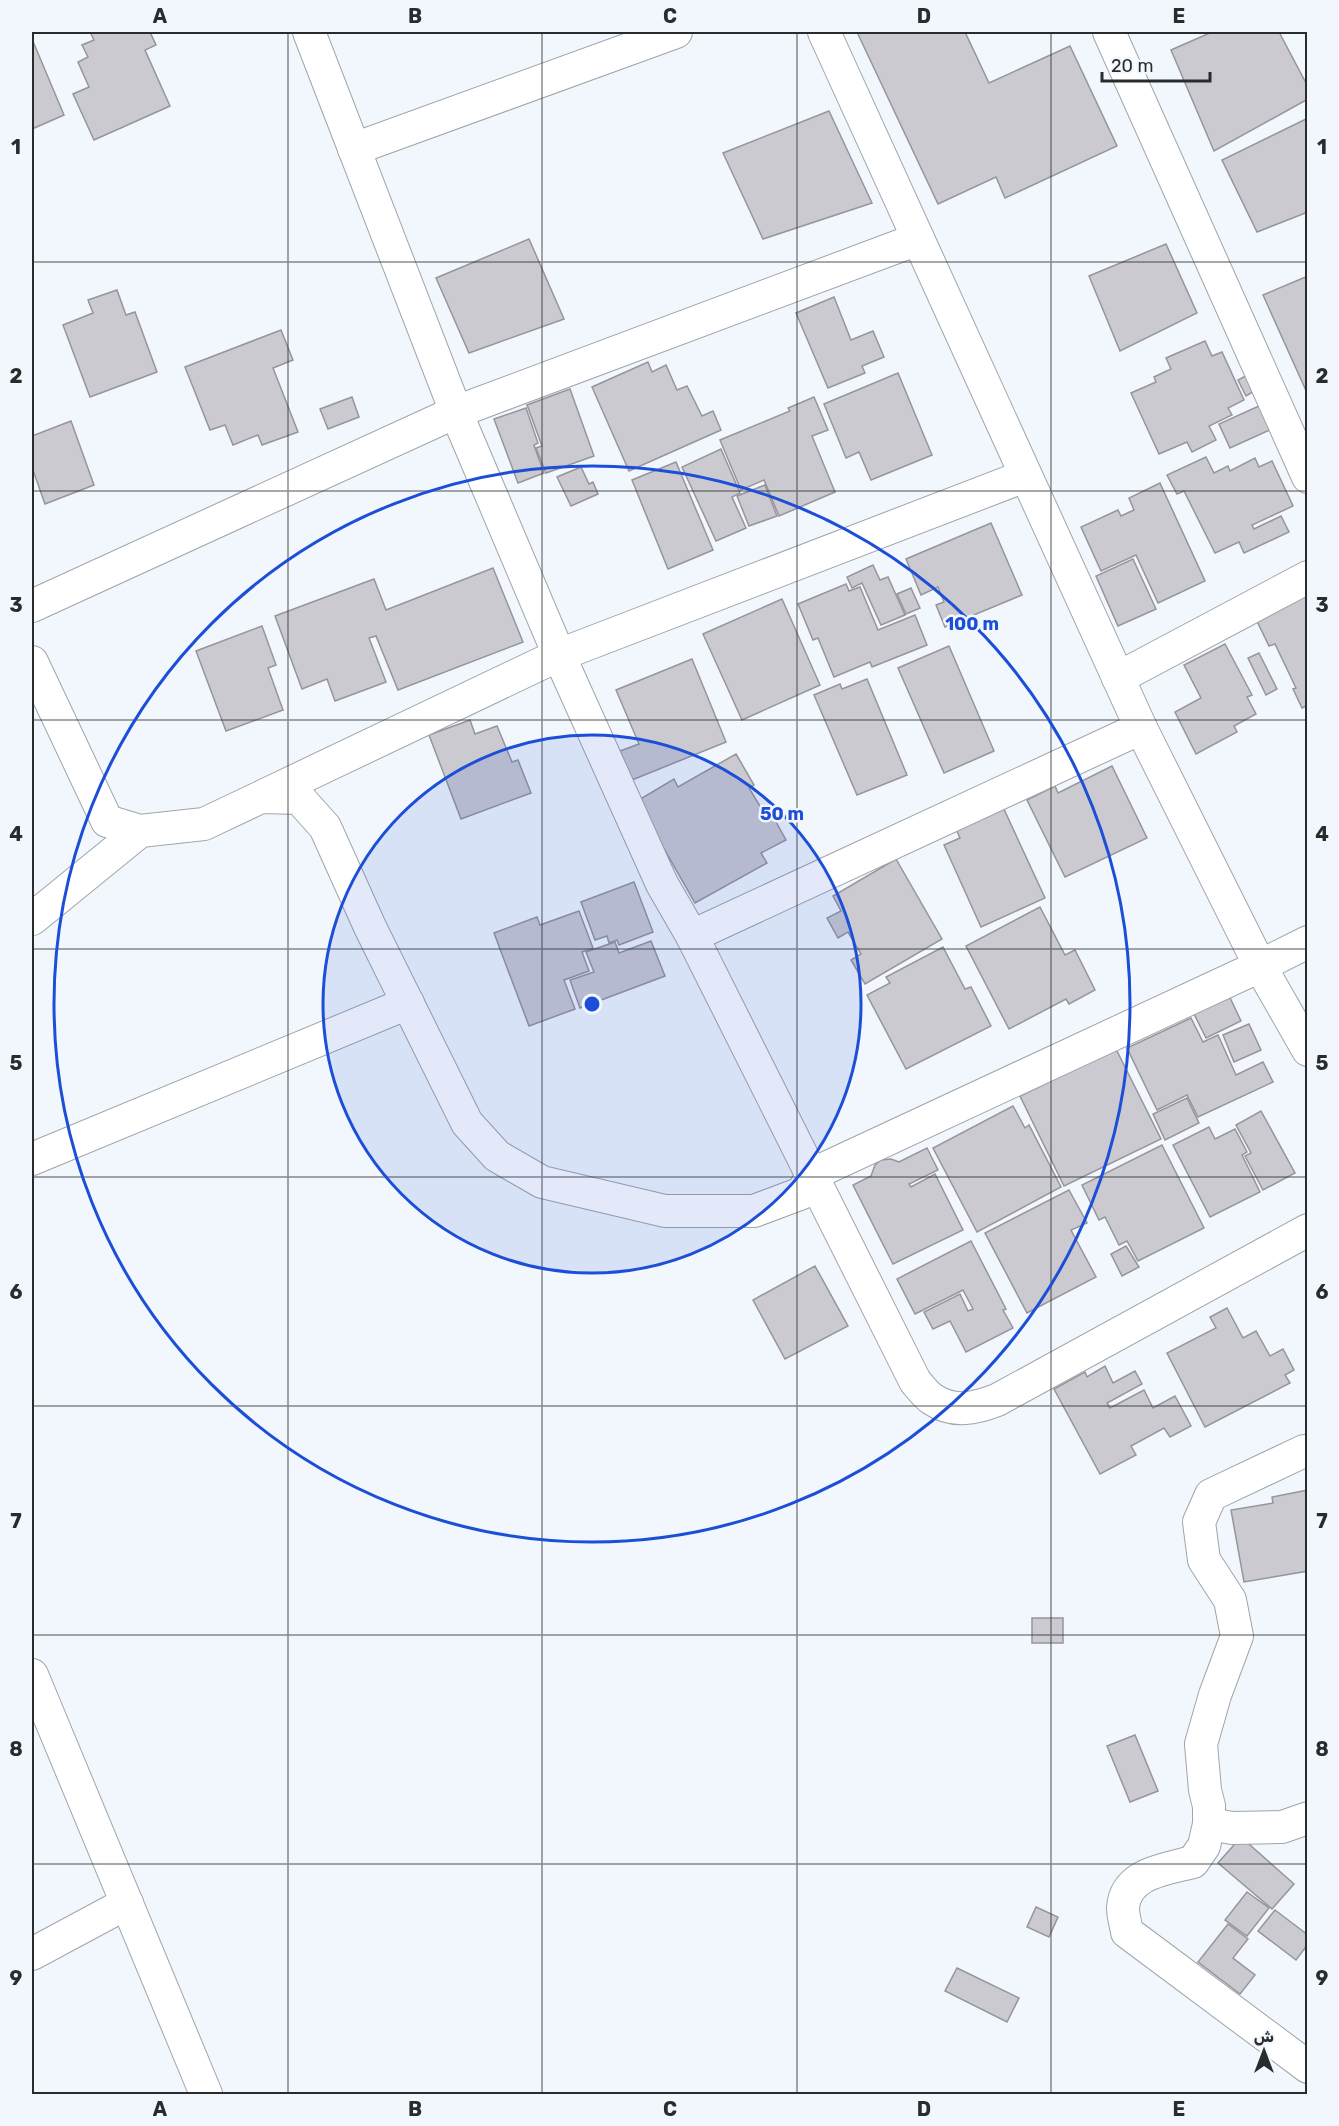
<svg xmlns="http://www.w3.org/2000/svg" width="1339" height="2126" font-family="Rubik,Vazirmatn,sans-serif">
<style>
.building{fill:#cbcad0;stroke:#96959b;stroke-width:1.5}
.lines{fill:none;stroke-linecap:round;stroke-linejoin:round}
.minor-casing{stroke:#a0a5aa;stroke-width:34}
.minor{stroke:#fff;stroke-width:32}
.grid{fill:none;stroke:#292c2d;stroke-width:1.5;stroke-opacity:0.55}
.ring{fill:none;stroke:#1d4ed8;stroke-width:3}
.centre{fill:#1d4ed8;stroke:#f1f7fc;stroke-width:3}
.ring-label{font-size:18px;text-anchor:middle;font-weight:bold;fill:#1d4ed8;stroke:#f1f7fc;stroke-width:5;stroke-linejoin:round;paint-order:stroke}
.neatline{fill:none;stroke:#292c2d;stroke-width:2}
.grid-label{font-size:20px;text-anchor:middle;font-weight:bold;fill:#292c2d}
</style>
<rect width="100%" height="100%" fill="#f1f7fc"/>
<g class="building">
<path d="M 90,32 L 150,32 L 156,45 L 145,50 L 170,106 L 94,140 L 73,94 L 89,87 L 78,62 L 88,57 L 82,45 L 94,40 Z"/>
<path d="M 857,32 L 965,32 L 989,83 L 1070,46 L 1117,146 L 1005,198 L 996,177 L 938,204 Z"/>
<path d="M 1212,32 L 1279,32 L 1308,87 L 1308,99 L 1214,151 L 1171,50 Z"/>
<path d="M 32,39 L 64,115 L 32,129 Z"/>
<path d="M 829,111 L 872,203 L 763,239 L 723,153 Z"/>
<path d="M 1308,118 L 1308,212 L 1257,232 L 1222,160 Z"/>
<path d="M 529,239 L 564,319 L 469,353 L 436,278 Z"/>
<path d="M 1166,244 L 1197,313 L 1120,351 L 1089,276 Z"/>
<path d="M 1308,276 L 1308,395 L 1263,295 Z"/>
<path d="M 117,290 L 126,315 L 135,312 L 157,372 L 90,397 L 63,325 L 93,313 L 88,300 Z"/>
<path d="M 834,297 L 851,340 L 873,331 L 884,357 L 862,366 L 865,373 L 828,388 L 796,313 Z"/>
<path d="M 281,330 L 293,360 L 273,368 L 298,432 L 262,445 L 258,435 L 233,445 L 225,425 L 210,430 L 185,367 Z"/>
<path d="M 1205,341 L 1212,356 L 1222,352 L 1244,400 L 1228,408 L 1232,415 L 1209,426 L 1216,440 L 1192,452 L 1187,442 L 1159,454 L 1131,393 L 1156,382 L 1154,377 L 1171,369 L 1166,358 Z"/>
<path d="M 648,362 L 652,372 L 666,365 L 677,390 L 687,386 L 702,416 L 713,411 L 721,430 L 629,471 L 592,387 Z"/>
<path d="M 898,373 L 932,455 L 871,480 L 859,452 L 846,458 L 824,404 Z"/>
<path d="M 1249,374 L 1258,389 L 1246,396 L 1238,380 Z"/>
<path d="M 570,389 L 594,456 L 546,473 L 536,448 L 542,446 L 527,405 Z"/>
<path d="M 352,397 L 359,417 L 328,429 L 320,409 Z"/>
<path d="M 814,397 L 828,430 L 812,436 L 835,492 L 779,516 L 764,480 L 741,490 L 720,440 L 790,411 L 788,408 Z"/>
<path d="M 1261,405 L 1272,429 L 1230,448 L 1219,424 Z"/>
<path d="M 526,408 L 538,443 L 534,445 L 544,473 L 518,483 L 494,419 Z"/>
<path d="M 71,421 L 94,485 L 45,504 L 34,473 L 32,474 L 32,436 Z"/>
<path d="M 721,449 L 740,493 L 732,497 L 746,528 L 716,541 L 682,467 Z"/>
<path d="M 1206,457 L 1214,473 L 1228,466 L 1230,471 L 1255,458 L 1259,467 L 1272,461 L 1293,506 L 1252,525 L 1254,529 L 1281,516 L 1289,532 L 1244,553 L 1239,542 L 1215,553 L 1184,491 L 1177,494 L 1167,475 Z"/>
<path d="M 676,462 L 713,550 L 668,569 L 632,480 Z"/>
<path d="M 581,467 L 589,484 L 593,482 L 598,494 L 571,506 L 557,477 Z"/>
<path d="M 1160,483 L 1205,581 L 1158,603 L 1136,555 L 1101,571 L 1081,527 L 1118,510 L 1121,516 L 1134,510 L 1129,498 Z"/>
<path d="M 765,485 L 777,516 L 749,526 L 737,496 Z"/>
<path d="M 991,523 L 1022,595 L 945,627 L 936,605 L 944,602 L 938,587 L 921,595 L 906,559 Z"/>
<path d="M 1133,559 L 1156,609 L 1118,626 L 1096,576 Z"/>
<path d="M 873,565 L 880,580 L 888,577 L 905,615 L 881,625 L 862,583 L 852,588 L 847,577 Z"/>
<path d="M 493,568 L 523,642 L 398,690 L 376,636 L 369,638 L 386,682 L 335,701 L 327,679 L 302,689 L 275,616 L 374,579 L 386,610 Z"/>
<path d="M 846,584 L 849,591 L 860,587 L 878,630 L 915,615 L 927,645 L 872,667 L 870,662 L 834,677 L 818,638 L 813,640 L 798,604 Z"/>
<path d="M 911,588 L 920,608 L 906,614 L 897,594 Z"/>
<path d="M 1307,594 L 1308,705 L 1302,708 L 1293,689 L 1296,688 L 1275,644 L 1269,646 L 1256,619 Z"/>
<path d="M 782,599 L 820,685 L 742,720 L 703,634 Z"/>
<path d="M 262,626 L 276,665 L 268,668 L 283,710 L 226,731 L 196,651 Z"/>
<path d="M 1225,644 L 1252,695 L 1247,697 L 1256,714 L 1234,726 L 1237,732 L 1196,754 L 1175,712 L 1201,698 L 1184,665 Z"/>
<path d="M 949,646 L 994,751 L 944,773 L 898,668 Z"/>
<path d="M 1259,653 L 1277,689 L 1266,695 L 1248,658 Z"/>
<path d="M 692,659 L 726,742 L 632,780 L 620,751 L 639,744 L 616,690 Z"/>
<path d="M 867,679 L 907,775 L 857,795 L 814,695 L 840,684 L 842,689 Z"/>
<path d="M 470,720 L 475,734 L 497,726 L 512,762 L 518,760 L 531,793 L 461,819 L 429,735 Z"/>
<path d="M 736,754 L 754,785 L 749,788 L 766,816 L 771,813 L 786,840 L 761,853 L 767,863 L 695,903 L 637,801 L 674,779 L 678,787 Z"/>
<path d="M 1112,766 L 1147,838 L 1065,877 L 1027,800 L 1055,786 L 1058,793 Z"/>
<path d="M 1003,807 L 1045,898 L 981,927 L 944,845 L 960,838 L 956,829 Z"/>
<path d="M 896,859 L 942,939 L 865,984 L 851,960 L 861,954 L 848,932 L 838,938 L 827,918 L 841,911 L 833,896 Z"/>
<path d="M 634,882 L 653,932 L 619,945 L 617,940 L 609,943 L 607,936 L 595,940 L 581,902 Z"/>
<path d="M 1040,907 L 1065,955 L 1075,950 L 1095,990 L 1069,1004 L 1066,999 L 1009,1029 L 966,946 Z"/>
<path d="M 579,911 L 593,948 L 582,952 L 589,971 L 564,980 L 575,1009 L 529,1026 L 494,933 L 537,917 L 540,925 Z"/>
<path d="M 651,941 L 665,976 L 580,1008 L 570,980 L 594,972 L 586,952 L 615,942 L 619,953 Z"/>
<path d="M 943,947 L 965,989 L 971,987 L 991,1026 L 906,1069 L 867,995 L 890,983 L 886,977 Z"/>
<path d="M 1225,987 L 1241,1021 L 1206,1038 L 1189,1004 Z"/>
<path d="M 1191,1018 L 1203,1042 L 1218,1035 L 1236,1075 L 1263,1062 L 1273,1082 L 1198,1117 L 1187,1095 L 1157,1110 L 1127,1048 Z"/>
<path d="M 1249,1024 L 1261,1050 L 1234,1062 L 1223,1035 Z"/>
<path d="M 1116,1049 L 1161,1139 L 1064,1186 L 1020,1096 Z"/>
<path d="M 1187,1098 L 1199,1123 L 1165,1140 L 1153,1114 Z"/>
<path d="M 1013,1106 L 1025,1128 L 1029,1125 L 1061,1187 L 977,1232 L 933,1148 Z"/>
<path d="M 1261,1111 L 1295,1173 L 1263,1190 L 1245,1156 L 1251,1153 L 1236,1125 Z"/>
<path d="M 1209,1127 L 1215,1139 L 1235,1129 L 1247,1152 L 1242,1155 L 1260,1192 L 1210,1217 L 1173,1145 Z"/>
<path d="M 1162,1145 L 1204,1228 L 1138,1261 L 1127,1241 L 1119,1245 L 1105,1217 L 1099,1220 L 1082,1185 Z"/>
<path d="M 927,1148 L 938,1170 L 909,1184 L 911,1187 L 935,1174 L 963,1230 L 893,1264 L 853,1185 L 871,1176 L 875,1165 L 881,1160 L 891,1159 L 899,1162 Z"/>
<path d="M 1069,1190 L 1087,1223 L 1071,1230 L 1096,1277 L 1027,1313 L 985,1233 Z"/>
<path d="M 971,1241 L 1006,1309 L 1003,1310 L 1013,1328 L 966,1352 L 950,1321 L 933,1329 L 924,1312 L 960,1294 L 968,1311 L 973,1309 L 963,1290 L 915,1314 L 897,1279 Z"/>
<path d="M 1126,1246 L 1139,1267 L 1122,1276 L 1111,1254 Z"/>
<path d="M 815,1266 L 848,1326 L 785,1359 L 753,1300 Z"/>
<path d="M 1227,1308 L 1243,1338 L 1256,1331 L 1270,1356 L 1283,1349 L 1294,1370 L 1285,1375 L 1290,1383 L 1205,1427 L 1167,1353 L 1216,1328 L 1210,1317 Z"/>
<path d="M 1105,1366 L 1113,1383 L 1135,1371 L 1142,1384 L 1107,1403 L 1110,1408 L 1144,1390 L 1153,1408 L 1175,1396 L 1191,1426 L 1170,1437 L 1164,1428 L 1131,1446 L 1136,1455 L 1100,1474 L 1054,1389 L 1085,1372 L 1087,1377 Z"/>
<path d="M 1308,1490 L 1308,1571 L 1244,1582 L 1231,1510 L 1273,1503 L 1272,1497 Z"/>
<rect x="1032" y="1618" width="31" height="25"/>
<path d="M 1135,1735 L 1158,1791 L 1130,1802 L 1107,1746 Z"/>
<path d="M 1241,1837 L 1294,1884 L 1272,1909 L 1218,1863 Z"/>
<path d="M 1247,1892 L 1269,1908 L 1247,1936 L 1225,1920 Z"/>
<path d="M 1036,1907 L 1058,1917 L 1049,1937 L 1027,1927 Z"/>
<path d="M 1275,1910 L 1308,1935 L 1308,1944 L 1296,1960 L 1258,1931 Z"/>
<path d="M 1228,1924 L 1248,1939 L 1233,1958 L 1255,1975 L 1240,1994 L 1198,1962 Z"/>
<path d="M 957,1968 L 1019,1998 L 1007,2022 L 945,1991 Z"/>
</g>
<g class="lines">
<g class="minor-casing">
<g id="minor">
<path d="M 309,32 L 456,412 L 559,655 L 662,884 L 692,936 L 915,1381 C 920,1387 926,1395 932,1399 C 954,1414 976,1408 997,1400 L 1308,1230"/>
<path d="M 824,32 L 1141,728 L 1260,966 L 1308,1050"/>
<path d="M 1109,32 L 1308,477"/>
<path d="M 354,149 L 676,32"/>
<path d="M 32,606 L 456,412 L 918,239"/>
<path d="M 32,662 L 107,821 L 140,831 L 204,824 L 261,797 L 299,798 L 325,827 L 370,927 L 467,1123 L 497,1156 L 542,1182 L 665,1211 L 754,1211 L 802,1193 L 813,1174 L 1260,966 L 1308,942"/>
<path d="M 1118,678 L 1308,577"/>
<path d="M 265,795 L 559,655 L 1025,476"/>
<path d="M 32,919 L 140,831"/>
<path d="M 692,936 L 1141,728"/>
<path d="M 32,1159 L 408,1003"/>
<path d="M 1308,1451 L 1304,1451 L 1211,1495 L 1199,1522 L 1204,1560 L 1230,1600 L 1237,1636 L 1215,1695 L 1201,1744 L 1205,1790 L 1209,1806 L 1209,1824 L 1204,1846 L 1193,1862 C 1166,1869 1125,1873 1123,1908 C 1123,1916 1126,1925 1127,1932 L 1308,2067"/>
<path d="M 32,1675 L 206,2094"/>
<path d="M 1209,1824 L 1232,1828 L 1282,1827 L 1308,1818"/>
<path d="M 32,1954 L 127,1903"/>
</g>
</g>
<use href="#minor" class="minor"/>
</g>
<path class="grid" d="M 288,32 L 288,2094M 542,32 L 542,2094M 797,32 L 797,2094M 1051,32 L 1051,2094M 32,262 L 1308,262M 32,491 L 1308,491M 32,720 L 1308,720M 32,949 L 1308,949M 32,1177 L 1308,1177M 32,1406 L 1308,1406M 32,1635 L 1308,1635M 32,1864 L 1308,1864"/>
<circle cx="592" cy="1004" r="269" fill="#1d4ed8" fill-opacity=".12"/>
<g class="ring">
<circle cx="592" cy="1004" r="269"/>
<circle cx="592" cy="1004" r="538"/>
</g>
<circle cx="592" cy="1004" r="9" class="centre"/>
<g class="ring-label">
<text x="972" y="630">100 m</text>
<text x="782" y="820">50 m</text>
</g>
<rect width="1339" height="2126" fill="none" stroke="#f1f7fc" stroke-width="66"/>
<g transform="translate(1264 2051)" stroke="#f1f7fc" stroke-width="4.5" paint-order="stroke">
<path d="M0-4.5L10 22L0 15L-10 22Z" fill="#292c2d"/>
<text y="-9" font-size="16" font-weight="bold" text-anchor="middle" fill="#292c2d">ش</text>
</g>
<path d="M1102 72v9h108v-9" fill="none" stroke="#292c2d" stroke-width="3"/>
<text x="1111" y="72" font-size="18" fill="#292c2d" stroke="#f1f7fc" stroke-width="4.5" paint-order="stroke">20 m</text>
<rect x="33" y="33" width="1273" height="2060" class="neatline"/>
<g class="grid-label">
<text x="160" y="23">A</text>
<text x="415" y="23">B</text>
<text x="670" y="23">C</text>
<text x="924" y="23">D</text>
<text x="1179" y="23">E</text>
<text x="16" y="154">1</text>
<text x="1322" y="154">1</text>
<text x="16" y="383">2</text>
<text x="1322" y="383">2</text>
<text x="16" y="612">3</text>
<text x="1322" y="612">3</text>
<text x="16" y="841">4</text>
<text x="1322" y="841">4</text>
<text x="16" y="1070">5</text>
<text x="1322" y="1070">5</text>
<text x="16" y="1299">6</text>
<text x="1322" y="1299">6</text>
<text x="16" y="1528">7</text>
<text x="1322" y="1528">7</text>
<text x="16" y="1756">8</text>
<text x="1322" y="1756">8</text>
<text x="16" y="1985">9</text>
<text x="1322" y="1985">9</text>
<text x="160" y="2116">A</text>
<text x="415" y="2116">B</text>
<text x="670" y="2116">C</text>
<text x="924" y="2116">D</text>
<text x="1179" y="2116">E</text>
</g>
</svg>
